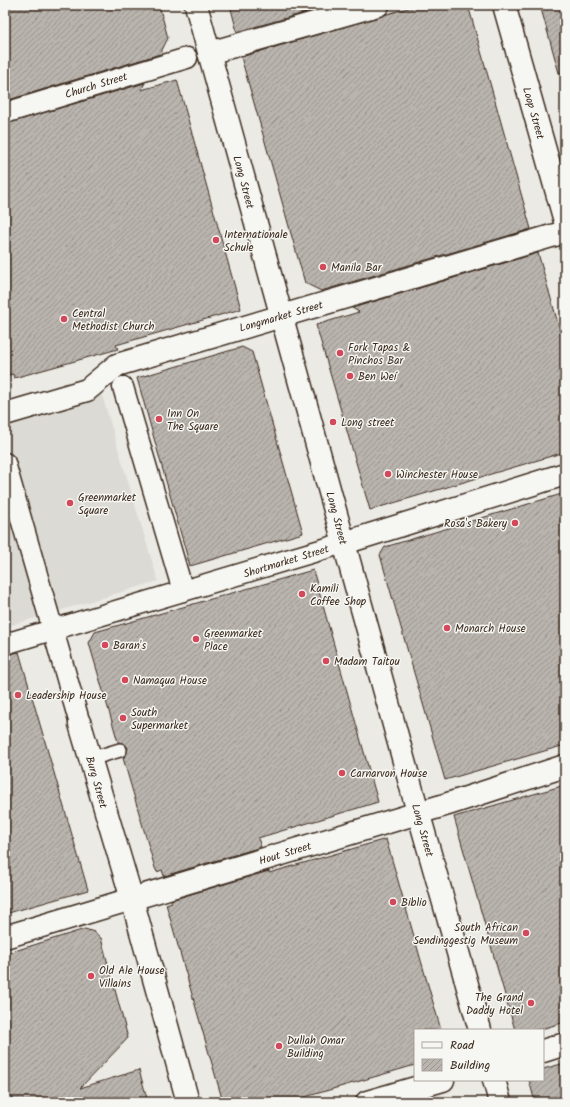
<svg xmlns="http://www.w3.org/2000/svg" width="570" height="1107" font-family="Kalam,sans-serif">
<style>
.built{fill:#dcdad4}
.building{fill:url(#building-hatch);stroke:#3b2a1e}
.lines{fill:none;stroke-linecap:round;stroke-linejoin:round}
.service-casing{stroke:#3b2a1e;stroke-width:16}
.pedestrian-casing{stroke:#3b2a1e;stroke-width:23}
.minor-casing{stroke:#3b2a1e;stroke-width:25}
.tertiary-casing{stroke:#3b2a1e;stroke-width:25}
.service{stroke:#f6f6f2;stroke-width:13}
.pedestrian{stroke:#f6f6f2;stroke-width:20}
.minor{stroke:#f6f6f2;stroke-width:22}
.tertiary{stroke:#f6f6f2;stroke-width:22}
.poi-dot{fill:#d1495b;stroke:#f6f6f2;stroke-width:1.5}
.labels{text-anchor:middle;stroke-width:3;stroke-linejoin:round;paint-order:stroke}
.street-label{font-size:11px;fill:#3b2a1e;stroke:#f6f6f2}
.poi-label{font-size:11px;fill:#3b2a1e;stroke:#f6f6f2;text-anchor:start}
</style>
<defs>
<pattern id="building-hatch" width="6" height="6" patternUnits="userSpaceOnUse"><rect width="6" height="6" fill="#bab4ae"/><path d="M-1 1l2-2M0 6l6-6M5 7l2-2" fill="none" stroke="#98938d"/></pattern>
</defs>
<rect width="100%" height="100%" fill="#ebeae5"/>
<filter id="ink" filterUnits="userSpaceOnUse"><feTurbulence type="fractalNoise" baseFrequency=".025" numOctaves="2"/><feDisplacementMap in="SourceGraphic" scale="8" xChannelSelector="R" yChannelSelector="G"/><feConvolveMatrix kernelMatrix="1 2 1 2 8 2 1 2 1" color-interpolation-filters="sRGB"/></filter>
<g filter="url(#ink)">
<path class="built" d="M 102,395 L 158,581 L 5,627 L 5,425 Z"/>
<g class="building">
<path d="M 5,5 L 159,5 L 168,38 L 160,54 L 5,101 Z"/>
<path d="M 230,5 L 332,5 L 237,32 Z"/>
<path d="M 418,5 L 468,5 L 531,229 L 321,291 L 305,283 L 241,57 Z"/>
<path d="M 540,5 L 565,5 L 565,72 L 559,73 Z"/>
<path d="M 177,80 L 241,309 L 116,345 L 118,349 L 14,378 L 13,374 L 9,375 L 5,362 L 5,124 L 145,83 L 141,90 Z"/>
<path d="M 538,253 L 565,348 L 565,452 L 370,510 L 316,325 L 359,312 L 352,308 Z"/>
<path d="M 242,347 L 252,352 L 303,533 L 190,566 L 137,378 Z"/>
<path d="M 565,493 L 565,745 L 445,780 L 380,555 L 385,547 Z"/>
<path d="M 313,570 L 378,802 L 258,838 L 261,847 L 164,876 L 162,870 L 157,872 L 155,868 L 123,758 L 126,755 L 128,748 L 125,744 L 118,742 L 89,643 L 95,632 Z"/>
<path d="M 19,652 L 88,890 L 5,914 L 5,655 Z"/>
<path d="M 565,785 L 565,1022 L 538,1030 L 515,1030 L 454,817 Z"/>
<path d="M 386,839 L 441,1030 L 415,1030 L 415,1065 L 288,1102 L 223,1102 L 166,904 L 172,902 L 171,900 L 269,871 L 269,873 Z"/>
<path d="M 85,929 L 94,932 L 101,938 L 128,1038 L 80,1088 L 139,1070 L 148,1102 L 5,1102 L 5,954 Z"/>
<path d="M 565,1063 L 565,1102 L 535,1102 L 529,1080 L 543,1080 L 543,1069 Z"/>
</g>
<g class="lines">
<g class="service-casing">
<path id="service" d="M 90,759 L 120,750"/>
</g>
<g class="pedestrian-casing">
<g id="pedestrian">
<path d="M 5,113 L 187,58"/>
<path d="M 123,387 L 183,591"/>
<path d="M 5,463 L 80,724"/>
<path d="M 5,644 L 344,543"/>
</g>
</g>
<g class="minor-casing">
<g id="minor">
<path d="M 209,53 L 378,5"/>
<path d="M 5,414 L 87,390 L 117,365 L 565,232"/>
<path d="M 344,543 L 565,474"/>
<path d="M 80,724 L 132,899 L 188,1102"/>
<path d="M 5,937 L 448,804 L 565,766"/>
<path d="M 543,1051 L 565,1044"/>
<path d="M 367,1102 L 443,1080"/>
</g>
</g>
<g class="tertiary-casing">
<g id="tertiary">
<path d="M 196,5 L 413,794 L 480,1030"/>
<path d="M 504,5 L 565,221"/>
<path d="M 494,1080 L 500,1102"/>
</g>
</g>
<use href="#service" class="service"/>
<use href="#pedestrian" class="pedestrian"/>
<use href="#minor" class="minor"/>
<use href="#tertiary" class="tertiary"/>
</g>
</g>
<g class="poi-dot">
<circle cx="216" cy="240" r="4"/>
<circle cx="323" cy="267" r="4"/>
<circle cx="64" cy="319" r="4"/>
<circle cx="340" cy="353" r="4"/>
<circle cx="350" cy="376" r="4"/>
<circle cx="159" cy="419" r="4"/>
<circle cx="333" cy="422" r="4"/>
<circle cx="388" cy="474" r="4"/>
<circle cx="70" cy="503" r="4"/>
<circle cx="515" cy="523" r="4"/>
<circle cx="302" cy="594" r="4"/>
<circle cx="447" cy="628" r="4"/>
<circle cx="196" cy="639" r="4"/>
<circle cx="105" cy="645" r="4"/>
<circle cx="326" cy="661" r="4"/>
<circle cx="125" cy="680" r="4"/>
<circle cx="18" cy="695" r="4"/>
<circle cx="123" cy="718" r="4"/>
<circle cx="342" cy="773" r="4"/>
<circle cx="393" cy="902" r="4"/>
<circle cx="526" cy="933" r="4"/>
<circle cx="91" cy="976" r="4"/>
<circle cx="531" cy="1003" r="4"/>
<circle cx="279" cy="1046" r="4"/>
</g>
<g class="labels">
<g class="street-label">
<text transform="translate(96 85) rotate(-17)" y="4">Church Street</text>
<text transform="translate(534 113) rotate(74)" y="4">Loop Street</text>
<text transform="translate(244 182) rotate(75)" y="4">Long Street</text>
<text transform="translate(281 316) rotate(-16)" y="4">Longmarket Street</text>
<text transform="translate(337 518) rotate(75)" y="4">Long Street</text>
<text transform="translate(286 561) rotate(-17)" y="4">Shortmarket Street</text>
<text transform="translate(97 782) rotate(74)" y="4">Burg Street</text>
<text transform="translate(423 830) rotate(74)" y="4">Long Street</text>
<text transform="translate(285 853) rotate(-17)" y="4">Hout Street</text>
</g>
<g class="poi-label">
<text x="224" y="238">Internationale<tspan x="224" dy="13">Schule</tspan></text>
<text x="331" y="271">Manila Bar</text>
<text x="72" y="317">Central<tspan x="72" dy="13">Methodist Church</tspan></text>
<text x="348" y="351">Fork Tapas &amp;<tspan x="348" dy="13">Pinchos Bar</tspan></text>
<text x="358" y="380">Ben Weí</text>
<text x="167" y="417">Inn On<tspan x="167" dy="13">The Square</tspan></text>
<text x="341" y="426">Long street</text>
<text x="396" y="478">Winchester House</text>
<text x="78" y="501">Greenmarket<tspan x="78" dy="13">Square</tspan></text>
<text x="507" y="527" text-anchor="end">Rosa's Bakery</text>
<text x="310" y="592">Kamili<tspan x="310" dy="13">Coffee Shop</tspan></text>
<text x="455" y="632">Monarch House</text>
<text x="204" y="637">Greenmarket<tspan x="204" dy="13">Place</tspan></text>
<text x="113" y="649">Baran's</text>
<text x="334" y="665">Madam Taitou</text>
<text x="133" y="684">Namaqua House</text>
<text x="26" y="699">Leadership House</text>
<text x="131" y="716">South<tspan x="131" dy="13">Supermarket</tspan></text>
<text x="350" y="777">Carnarvon House</text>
<text x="401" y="906">Biblio</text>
<text x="518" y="931" text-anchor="end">South African<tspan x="518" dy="13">Sendinggestig Museum</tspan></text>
<text x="99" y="974">Old Ale House<tspan x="99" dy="13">Villains</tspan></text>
<text x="523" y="1001" text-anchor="end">The Grand<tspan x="523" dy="13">Daddy Hotel</tspan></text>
<text x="287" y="1044">Dullah Omar<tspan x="287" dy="13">Building</tspan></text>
</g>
</g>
<rect width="570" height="1107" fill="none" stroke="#f6f6f2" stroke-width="20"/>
<rect x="10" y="10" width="550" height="1087" fill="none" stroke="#3b2a1e" stroke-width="1.5" filter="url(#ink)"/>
<rect x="414" y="1029" width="130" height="52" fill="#f6f6f2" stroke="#aba49d"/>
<rect x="422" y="1042" width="20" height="6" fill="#f6f6f2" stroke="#aba49d"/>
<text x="450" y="1049" font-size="12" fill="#3b2a1e">Road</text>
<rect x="422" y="1059" width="20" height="12" fill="url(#building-hatch)" stroke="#aba49d"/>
<text x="450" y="1069" font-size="12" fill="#3b2a1e">Building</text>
</svg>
